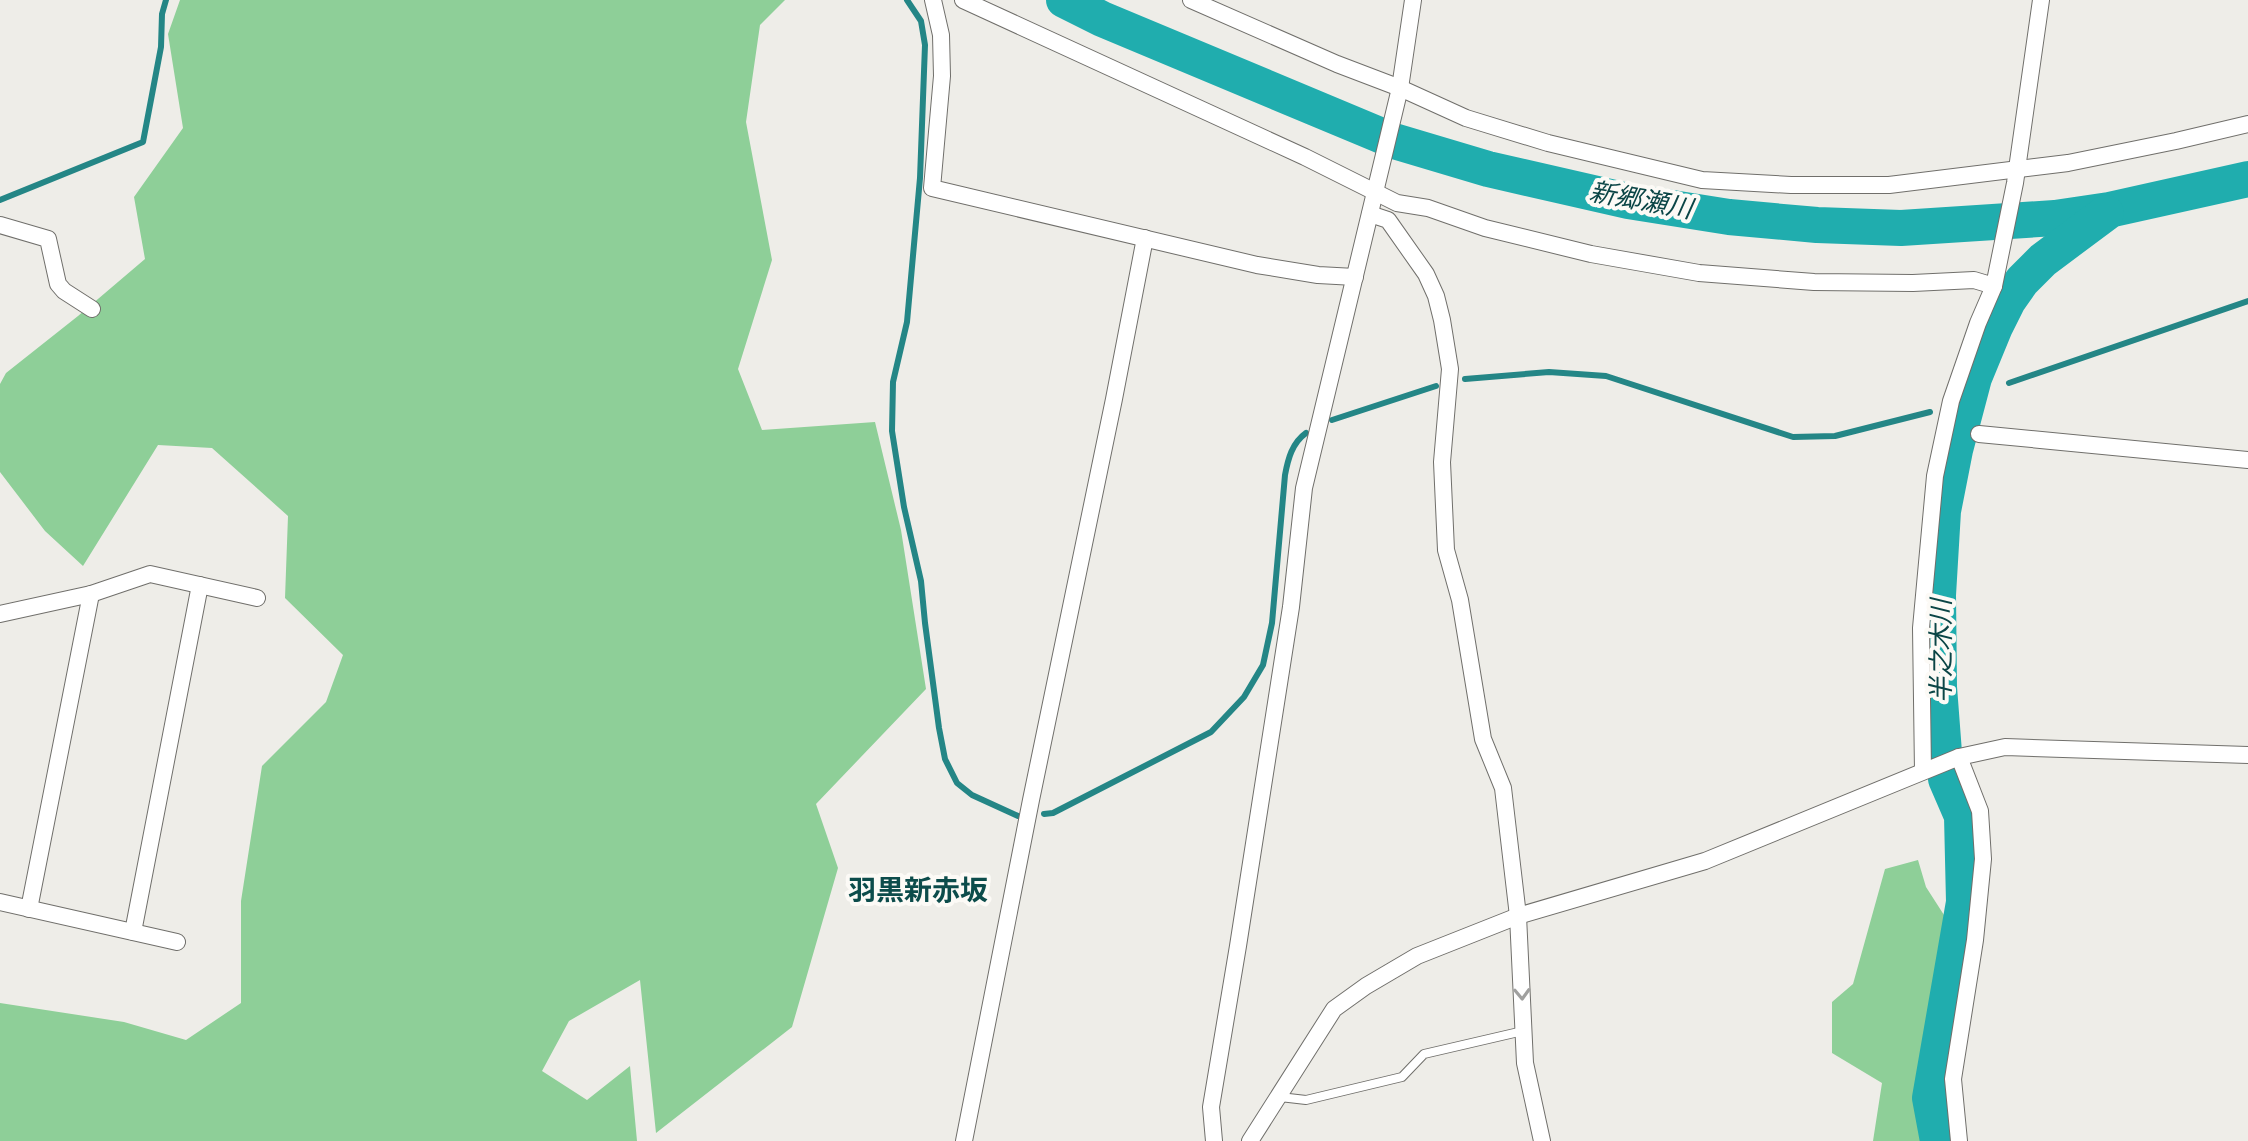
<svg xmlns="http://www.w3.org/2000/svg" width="2248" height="1141" font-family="Montserrat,'Noto Sans JP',sans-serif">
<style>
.green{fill:#8ecf98}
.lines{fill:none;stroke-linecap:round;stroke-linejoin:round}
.stream{stroke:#248686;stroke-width:6}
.river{stroke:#20adae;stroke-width:36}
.service-casing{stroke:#706f6b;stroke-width:10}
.minor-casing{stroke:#706f6b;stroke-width:18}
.service{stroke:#fff;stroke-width:8}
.minor{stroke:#fff;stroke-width:16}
.oneway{stroke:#a0a09f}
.labels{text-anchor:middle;stroke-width:8;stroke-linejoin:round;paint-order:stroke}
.water-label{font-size:26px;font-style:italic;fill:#0b4546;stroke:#fcfaf6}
.quarter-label{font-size:28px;font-weight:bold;fill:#0c4c4b;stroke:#fcfaf6}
</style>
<rect width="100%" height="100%" fill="#eeede8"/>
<g class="green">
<path d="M 180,0 L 785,0 L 760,25 L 746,122 L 772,260 L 738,369 L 762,430 L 875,422 L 901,530 L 926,689 L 816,804 L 838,868 L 792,1027 L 656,1133 L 640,980 L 569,1021 L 542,1071 L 587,1100 L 630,1066 L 637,1141 L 0,1141 L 0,1003 L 124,1022 L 186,1040 L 241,1003 L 241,901 L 262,766 L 326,702 L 343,655 L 285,598 L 288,516 L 212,448 L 158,445 L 83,566 L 45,531 L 0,472 L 0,384 L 6,373 L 78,316 L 145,259 L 134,197 L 183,128 L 168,34 Z"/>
<path d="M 1918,860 L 1926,887 L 1944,915 L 1942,960 L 1924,1063 L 1918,1119 L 1924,1141 L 1873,1141 L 1882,1083 L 1832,1053 L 1832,1002 L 1853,984 L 1885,869 Z"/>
</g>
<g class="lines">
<g class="stream">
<path d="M 907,0 L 921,21 L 925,45 L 920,178 L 907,322 L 893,382 L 892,431 L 904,507 L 921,581 L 925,623 L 939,728 L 945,759 L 957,783 L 972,795 L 1018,816"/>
<path d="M 0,200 L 143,142 L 161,47 L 162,14 L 166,0"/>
<path d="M 1465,379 L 1549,372 L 1606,376 L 1793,437 L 1835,436 L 1930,412"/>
<path d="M 2009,383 L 2248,301"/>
<path d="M 1332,420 L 1436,386"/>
<path d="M 1044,814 L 1053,813 L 1211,732 L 1244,697 L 1263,665 L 1272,623 L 1285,475 C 1288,459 1292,443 1306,433"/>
</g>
<g class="river">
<path d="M 1064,0 L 1102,19 L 1394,141 L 1488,169 L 1628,201 L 1729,217 L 1817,225 L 1901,228 L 2055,218 L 2109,210 L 2248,179"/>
<path d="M 1938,1141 L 1930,1098 L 1964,902 L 1962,816 L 1946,779 L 1939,687 L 1938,595 L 1943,511 L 1955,450 L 1974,378 L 1995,327 L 2008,301 L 2022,281 L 2043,260 L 2106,213"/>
</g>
<g class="service-casing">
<path id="service" d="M 1280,1097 L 1306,1100 L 1402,1077 L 1424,1054 L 1523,1031"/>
</g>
<g class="minor-casing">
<g id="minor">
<path d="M 933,0 L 941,35 L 942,76 L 932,188 L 1257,265 L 1318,275 L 1355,277"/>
<path d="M 963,0 L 1305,157 L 1397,203 L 1428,208 L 1485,228 L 1591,254 L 1699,273 L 1814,282 L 1913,283 L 1974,280 L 1994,286"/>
<path d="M 1191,0 L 1337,64 L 1400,88 L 1466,118 L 1548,143 L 1702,180 L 1791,185 L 1889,185 L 2068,163 L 2176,141 L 2248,124"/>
<path d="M 1370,214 L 1388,220 L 1426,274 L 1436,296 L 1442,320 L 1450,369 L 1442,462 L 1446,550 L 1460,600 L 1483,739 L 1503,788 L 1518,916 L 1525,1063 L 1542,1141"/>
<path d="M 0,225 L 48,239 L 58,284 L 64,291 L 92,309"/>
<path d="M 1979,434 L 2248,460"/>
<path d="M 0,614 L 91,594 L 150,574 L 257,598"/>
<path d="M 1959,757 L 1980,811 L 1983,859 L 1975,940 L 1953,1079 L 1959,1141"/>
<path d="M 1923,771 L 1921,628 L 1935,476 L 1951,401 L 1978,323 L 1994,286 L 2015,183 L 2041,0"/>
<path d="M 0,902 L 177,942"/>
<path d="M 29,909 L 91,594"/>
<path d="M 133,932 L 200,585"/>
<path d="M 964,1141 L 1031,800 L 1114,399 L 1145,238"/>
<path d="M 1214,1141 L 1211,1107 L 1238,946 L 1291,607 L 1304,488 L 1400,88 L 1413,0"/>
<path d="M 1250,1141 L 1334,1009 L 1366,986 L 1417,956 L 1518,916 L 1705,861 L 1959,757 L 2005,747 L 2248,755"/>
</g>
</g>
<use href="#service" class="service"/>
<use href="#minor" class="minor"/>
</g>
<defs><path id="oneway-chevron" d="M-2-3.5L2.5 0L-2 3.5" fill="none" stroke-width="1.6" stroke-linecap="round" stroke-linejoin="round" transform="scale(2)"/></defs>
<use class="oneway" href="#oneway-chevron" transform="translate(1522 994) rotate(88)"/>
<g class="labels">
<g class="water-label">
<text transform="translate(1641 200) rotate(10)" y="9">新郷瀬川</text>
<text transform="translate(1941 651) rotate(-90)" y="9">半之木川</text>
</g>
<g class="quarter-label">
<text x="918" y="900">羽黒新赤坂</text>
</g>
</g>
</svg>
